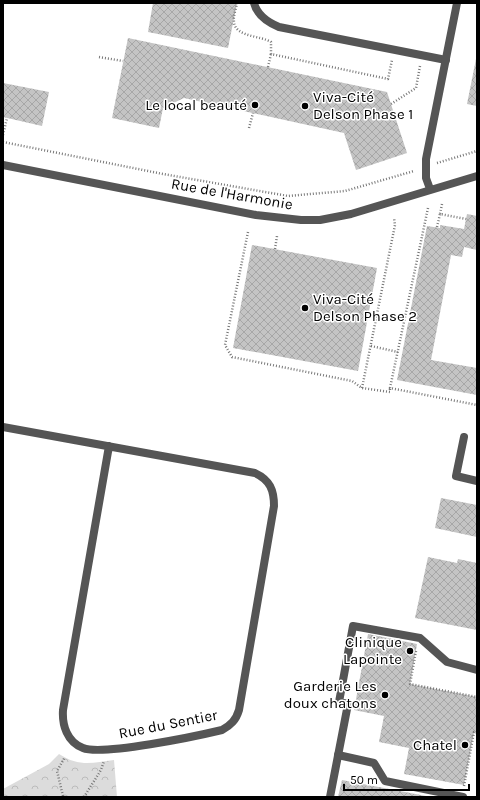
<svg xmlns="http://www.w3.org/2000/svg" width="480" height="800" font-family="Karla,sans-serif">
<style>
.park{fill:url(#park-crowns)}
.building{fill:url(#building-cross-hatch)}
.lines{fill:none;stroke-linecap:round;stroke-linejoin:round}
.path{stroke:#777;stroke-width:2.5;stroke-dasharray:1 2;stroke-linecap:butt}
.lane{stroke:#555;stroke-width:8}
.street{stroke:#555;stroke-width:8}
.poi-dot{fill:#000;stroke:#fff;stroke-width:1.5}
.labels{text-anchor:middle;stroke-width:3;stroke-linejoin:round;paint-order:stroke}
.poi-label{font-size:15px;fill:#000;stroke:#fff;text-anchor:end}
.street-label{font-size:15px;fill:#000;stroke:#fff}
</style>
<defs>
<pattern id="park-crowns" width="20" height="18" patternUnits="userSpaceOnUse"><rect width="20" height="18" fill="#dcdcdc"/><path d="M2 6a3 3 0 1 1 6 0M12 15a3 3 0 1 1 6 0" fill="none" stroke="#bbb"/></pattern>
<pattern id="building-cross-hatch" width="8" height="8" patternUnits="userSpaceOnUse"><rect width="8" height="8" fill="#c4c4c4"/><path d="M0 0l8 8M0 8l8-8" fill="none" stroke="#a7a7a7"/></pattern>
</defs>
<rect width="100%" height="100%" fill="#fff"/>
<path class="park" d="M 59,754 C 79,767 92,763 114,760 L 117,797 L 3,797 L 3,789 L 49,764 Z"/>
<g class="building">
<path d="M 153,3 L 237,3 L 228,48 L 148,32 Z"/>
<path d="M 128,38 L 387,92 L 407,153 L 356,170 L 344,133 L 184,98 L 163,108 L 159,128 L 112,118 Z"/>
<path d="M 476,59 L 477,59 L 477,106 L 467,104 Z"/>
<path d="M 3,83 L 49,92 L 42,126 L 3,117 Z"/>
<path d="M 467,214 L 477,216 L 477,250 L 464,247 L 462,257 L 451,255 L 431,360 L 477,368 L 477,395 L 397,380 L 427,226 L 440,228 L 440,225 L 464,229 Z"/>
<path d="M 252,245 L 377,268 L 358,371 L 233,348 Z"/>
<path d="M 441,498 L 477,505 L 477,537 L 435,528 Z"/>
<path d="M 428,557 L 457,563 L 458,559 L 477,563 L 477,630 L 415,618 Z"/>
<path d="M 368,634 L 417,644 L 410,684 L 477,697 L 477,733 L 474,732 L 464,785 L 404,774 L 409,748 L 379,742 L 384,716 L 354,710 Z"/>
<path d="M 342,780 L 426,796 L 426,797 L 338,797 Z"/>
</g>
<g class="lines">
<g class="path">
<path d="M 237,3 C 236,9 233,16 234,22 C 235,37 262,36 271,42 L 271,54 L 388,79 L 392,60"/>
<path d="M 99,57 L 123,61"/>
<path d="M 268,67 L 271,54"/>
<path d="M 391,104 L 416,88 L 420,66"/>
<path d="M 249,128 L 253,113"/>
<path d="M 3,135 L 7,118"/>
<path d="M 3,142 L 163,174 L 288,196 L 345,191 L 414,171"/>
<path d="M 437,163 L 477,151"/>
<path d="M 442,204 L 440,214 L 466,219"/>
<path d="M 428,208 L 390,388 L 477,405"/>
<path d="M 437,227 L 440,214"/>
<path d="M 248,232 L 225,345 L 232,357 L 352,381 L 362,388 L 390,392 L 390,388"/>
<path d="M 275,249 L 277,236"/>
<path d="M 371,346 L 398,352"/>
<path d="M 362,388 L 395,225 L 394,218"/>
<path d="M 416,651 L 410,684 L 477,697"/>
<path d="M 464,786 L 474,732 L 477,733"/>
<path d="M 63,796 L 57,771 L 65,757"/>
<path d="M 84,797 L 101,770 L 104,761"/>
</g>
<g class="lane">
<path d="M 254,3 C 257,15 267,22 279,27 L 446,60"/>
<path d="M 430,189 L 426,178 L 426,159 L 457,3"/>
<path d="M 464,437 L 456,476 L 477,481"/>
<path d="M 338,755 L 374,763 L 385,781 L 463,797"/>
<path d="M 330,797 L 348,704 L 339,702 L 353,626 L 420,638 L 447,662 L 477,670"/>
</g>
<g class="street">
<path d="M 3,165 L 256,215 L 301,220 L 320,220 L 351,214 L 477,176"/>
<path d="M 3,427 L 255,473 C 270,480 274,490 274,506 L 239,710 C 236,720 231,725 222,730 C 197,736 102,756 83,748 C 67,742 62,725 63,710 L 109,446"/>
</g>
</g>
<g class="poi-dot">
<circle cx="255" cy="105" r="4"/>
<circle cx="305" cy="106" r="4"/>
<circle cx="305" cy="308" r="4"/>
<circle cx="410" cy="651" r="4"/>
<circle cx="385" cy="695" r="4"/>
<circle cx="465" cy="745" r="4"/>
</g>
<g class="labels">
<g class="poi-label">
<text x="313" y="102" text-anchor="start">Viva-Cité<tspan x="313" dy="17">Delson Phase 1</tspan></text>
<text x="247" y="110">Le local beauté</text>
<text x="313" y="304" text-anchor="start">Viva-Cité<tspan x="313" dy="17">Delson Phase 2</tspan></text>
<text x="402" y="647">Clinique<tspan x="402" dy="17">Lapointe</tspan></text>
<text x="377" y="691">Garderie Les<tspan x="377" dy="17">doux chatons</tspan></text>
<text x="457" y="750">Chatel</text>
</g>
<g class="street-label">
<text transform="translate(232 194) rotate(10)" y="5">Rue de l'Harmonie</text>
<text transform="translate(168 724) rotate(-11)" y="5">Rue du Sentier</text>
</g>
</g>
<rect width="480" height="800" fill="none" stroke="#000000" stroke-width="8"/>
<path d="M344 784v6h125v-6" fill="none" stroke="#000000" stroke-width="2"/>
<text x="350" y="784" font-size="12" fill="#000000" stroke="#ffffff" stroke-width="3" paint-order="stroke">50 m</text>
</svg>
